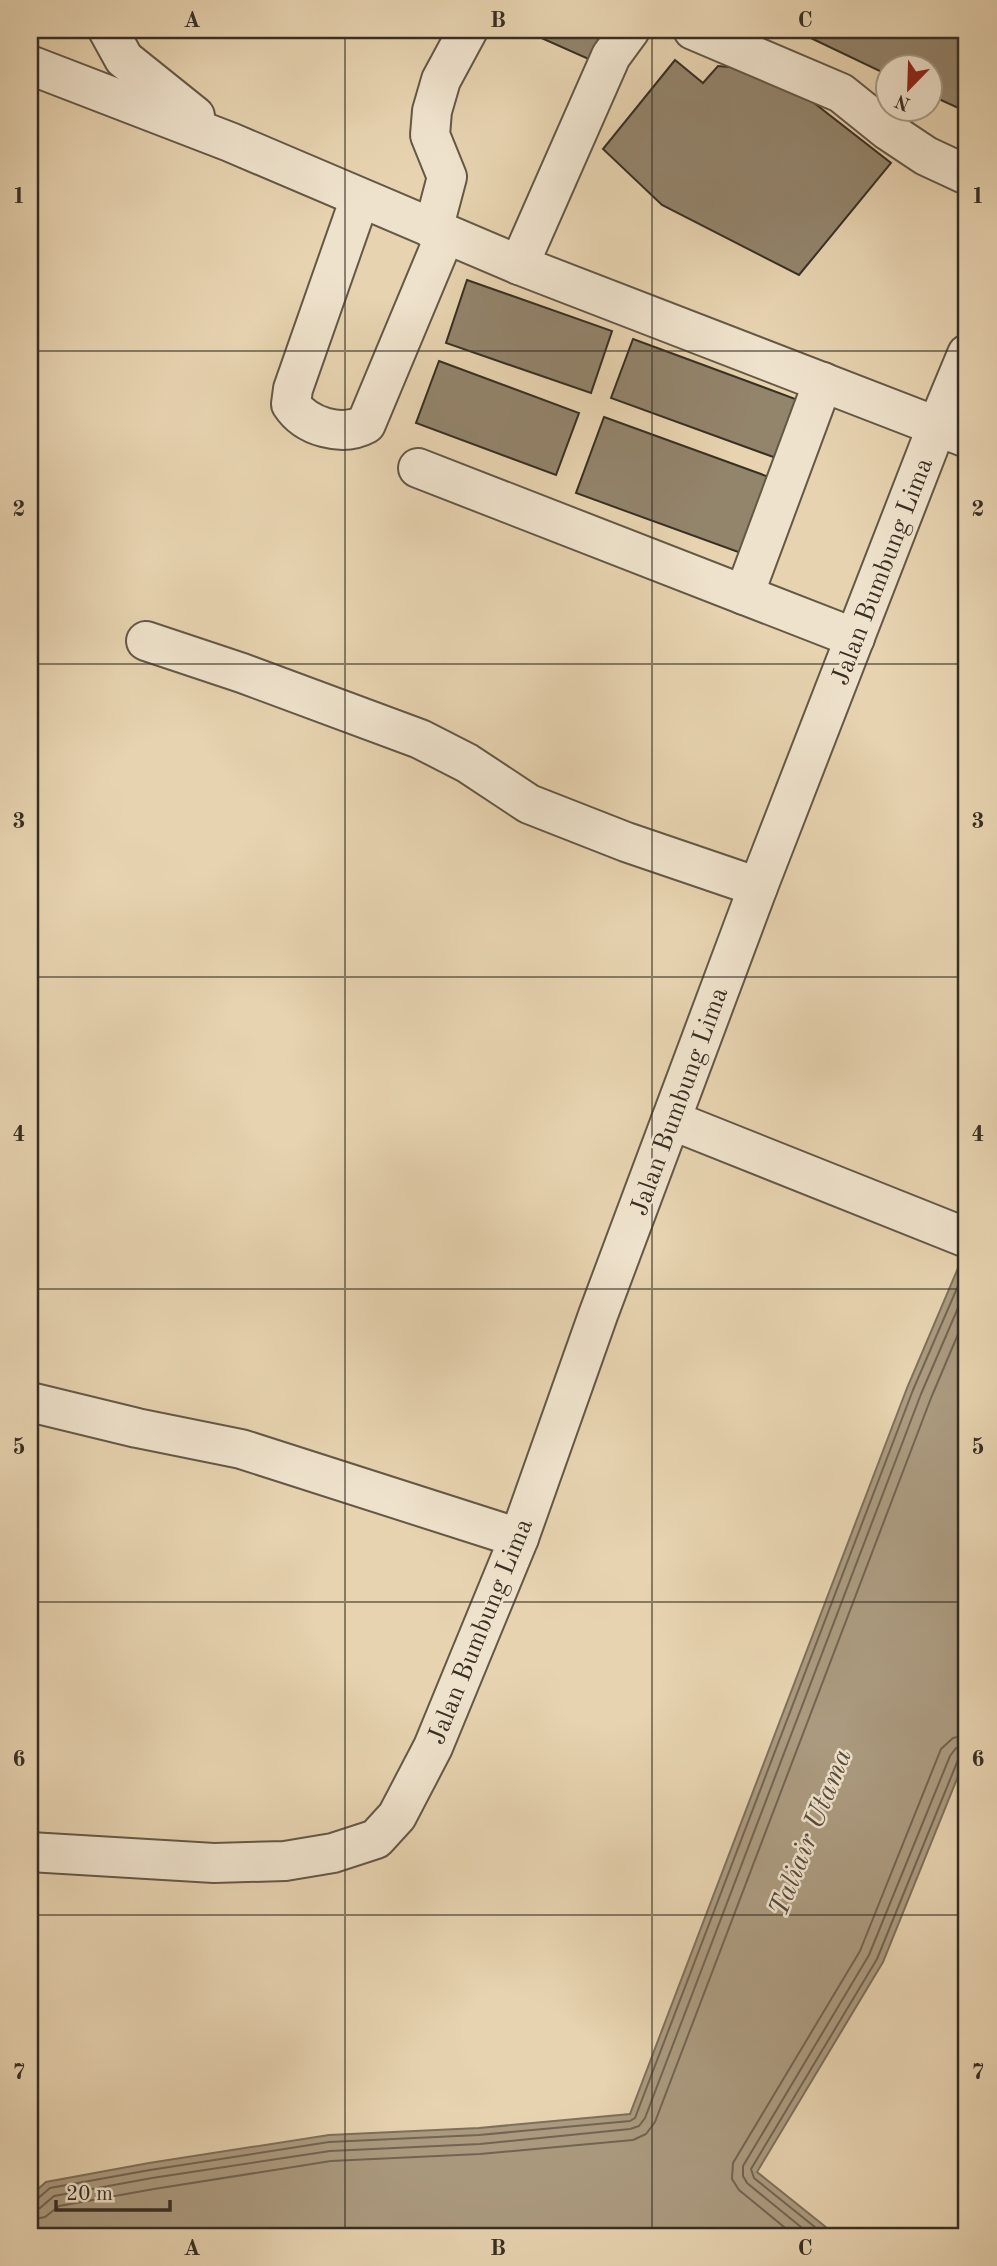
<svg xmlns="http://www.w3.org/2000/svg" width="997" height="2266" font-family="'Old Standard TT',serif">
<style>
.water{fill:#ac9b80;stroke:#7e705b;stroke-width:2}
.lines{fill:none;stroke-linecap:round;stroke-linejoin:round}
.shore{stroke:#726552;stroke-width:2}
.building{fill:#93846c;stroke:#382f23;stroke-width:2}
.minor-casing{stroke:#645846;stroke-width:42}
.minor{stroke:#efe2cc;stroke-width:38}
.grid{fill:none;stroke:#382f23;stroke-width:2;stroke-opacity:0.55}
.labels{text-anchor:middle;stroke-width:5;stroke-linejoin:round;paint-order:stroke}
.street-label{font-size:26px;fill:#382f23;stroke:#efe2cc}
.water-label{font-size:28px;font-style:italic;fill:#554a3a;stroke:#efe2cc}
.neatline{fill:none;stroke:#382f23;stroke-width:2.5}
.grid-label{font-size:23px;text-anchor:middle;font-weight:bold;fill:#382f23}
</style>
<rect width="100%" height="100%" fill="#e7d3b0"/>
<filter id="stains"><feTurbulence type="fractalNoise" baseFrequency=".00286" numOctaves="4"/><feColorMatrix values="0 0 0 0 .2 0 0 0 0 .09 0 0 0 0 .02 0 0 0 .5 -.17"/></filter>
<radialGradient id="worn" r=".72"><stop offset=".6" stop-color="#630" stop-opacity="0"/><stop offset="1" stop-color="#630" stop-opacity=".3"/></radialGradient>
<path class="water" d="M 967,1247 L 967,1754 L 883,1962 L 757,2172 L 837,2236 L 30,2236 L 30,2196 L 46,2182 L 149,2163 L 329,2135 L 479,2128 L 630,2114 L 907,1388 Z"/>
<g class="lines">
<g class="shore">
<path d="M 30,2201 L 36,2200 L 50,2188 L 150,2170 L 329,2142 L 479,2135 L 630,2121 L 635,2118 L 913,1390 L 967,1265"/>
<path d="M 30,2210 L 40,2208 L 54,2196 L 152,2178 L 330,2151 L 480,2144 L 630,2129 L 639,2126 L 645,2118 L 921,1394 L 967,1287"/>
<path d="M 30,2220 L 45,2217 L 59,2206 L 154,2189 L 331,2161 L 480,2154 L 633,2140 L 646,2134 L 655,2122 L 931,1398 L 967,1313"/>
<path d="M 795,2236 L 739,2190 L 732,2179 L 733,2163 L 860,1951 L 941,1749 L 953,1738 L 967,1735"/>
<path d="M 812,2236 L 747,2183 L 743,2176 L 743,2166 L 869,1955 L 950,1756 L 956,1748 L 967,1746"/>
<path d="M 826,2236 L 754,2178 L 751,2169 L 877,1959 L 958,1760 L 962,1755 L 967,1755"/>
</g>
</g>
<g class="building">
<path d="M 531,30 L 607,30 L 593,61 L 530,33 Z"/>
<path d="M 794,30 L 943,30 L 967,41 L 967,112 L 930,95 L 930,66 L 888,66 L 888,75 Z"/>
<path d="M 675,60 L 703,83 L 718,66 L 773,71 L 891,163 L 799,275 L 662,205 L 603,149 Z"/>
<path d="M 467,280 L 612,331 L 591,393 L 446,343 Z"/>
<path d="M 633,339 L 798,400 L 776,458 L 611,398 Z"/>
<path d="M 439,361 L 579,413 L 556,475 L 416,423 Z"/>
<path d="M 604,417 L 769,477 L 741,553 L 576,493 Z"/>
</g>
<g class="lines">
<g class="minor-casing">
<g id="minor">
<path d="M 108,30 L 124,59 L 195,116"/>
<path d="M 693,30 L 841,93 L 887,130 L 926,156 L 967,175"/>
<path d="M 30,65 L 230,142 L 519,265 L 967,438"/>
<path d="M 360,198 L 293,389 L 291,404 C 306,427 342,437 366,424 L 445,235"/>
<path d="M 433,230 L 447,177 L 430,135 L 432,111 L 441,80 L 468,30"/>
<path d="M 519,265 L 611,56 L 630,30"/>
<path d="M 418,468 L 855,638"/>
<path d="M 744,595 L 823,382"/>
<path d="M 146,641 L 242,673 L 420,739 L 467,763 L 529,804 L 626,842 L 758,887"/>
<path d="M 671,1120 L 967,1238"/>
<path d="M 30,1402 L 137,1428 L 241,1449 L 519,1538"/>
<path d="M 30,1852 L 214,1863 L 285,1861 L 333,1853 L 376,1839 L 397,1816 L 433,1747 L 519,1538 L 598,1315 L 758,887 L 937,426 L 967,354"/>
</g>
</g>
<use href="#minor" class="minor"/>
</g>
<path class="grid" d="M 345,30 L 345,2236M 652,30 L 652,2236M 30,351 L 967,351M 30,664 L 967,664M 30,977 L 967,977M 30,1289 L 967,1289M 30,1602 L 967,1602M 30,1915 L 967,1915"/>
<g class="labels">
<g class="street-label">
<text transform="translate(881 571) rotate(-69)" y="9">Jalan Bumbung Lima</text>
<text transform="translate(678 1101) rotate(-70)" y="9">Jalan Bumbung Lima</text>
<text transform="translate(479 1631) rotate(-68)" y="9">Jalan Bumbung Lima</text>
</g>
<g class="water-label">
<text transform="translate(809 1832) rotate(-68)" y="10">Taliair Utama</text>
</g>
</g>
<rect width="997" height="2266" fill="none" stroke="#e7d3b0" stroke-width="77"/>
<g transform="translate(909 88) rotate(203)"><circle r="33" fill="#efe2cc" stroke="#a69a88" stroke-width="2"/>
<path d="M0-5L12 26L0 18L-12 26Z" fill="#8f2418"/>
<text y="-10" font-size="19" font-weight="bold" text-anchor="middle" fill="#382f23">N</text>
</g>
<path d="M56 2200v10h114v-10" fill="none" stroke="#382f23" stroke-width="3.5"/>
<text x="66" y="2200" font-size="21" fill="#382f23" stroke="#efe2cc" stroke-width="5" paint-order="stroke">20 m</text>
<rect x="38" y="38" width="920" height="2190" class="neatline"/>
<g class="grid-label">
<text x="192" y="27">A</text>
<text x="498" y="27">B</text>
<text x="805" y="27">C</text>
<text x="19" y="203">1</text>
<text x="978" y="203">1</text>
<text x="19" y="516">2</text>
<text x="978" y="516">2</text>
<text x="19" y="828">3</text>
<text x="978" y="828">3</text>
<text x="19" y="1141">4</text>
<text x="978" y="1141">4</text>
<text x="19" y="1454">5</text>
<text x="978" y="1454">5</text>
<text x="19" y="1766">6</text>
<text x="978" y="1766">6</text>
<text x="19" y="2079">7</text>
<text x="978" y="2079">7</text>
<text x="192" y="2255">A</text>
<text x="498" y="2255">B</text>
<text x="805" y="2255">C</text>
</g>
<rect width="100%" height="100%" filter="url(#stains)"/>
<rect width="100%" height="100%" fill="url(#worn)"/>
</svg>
